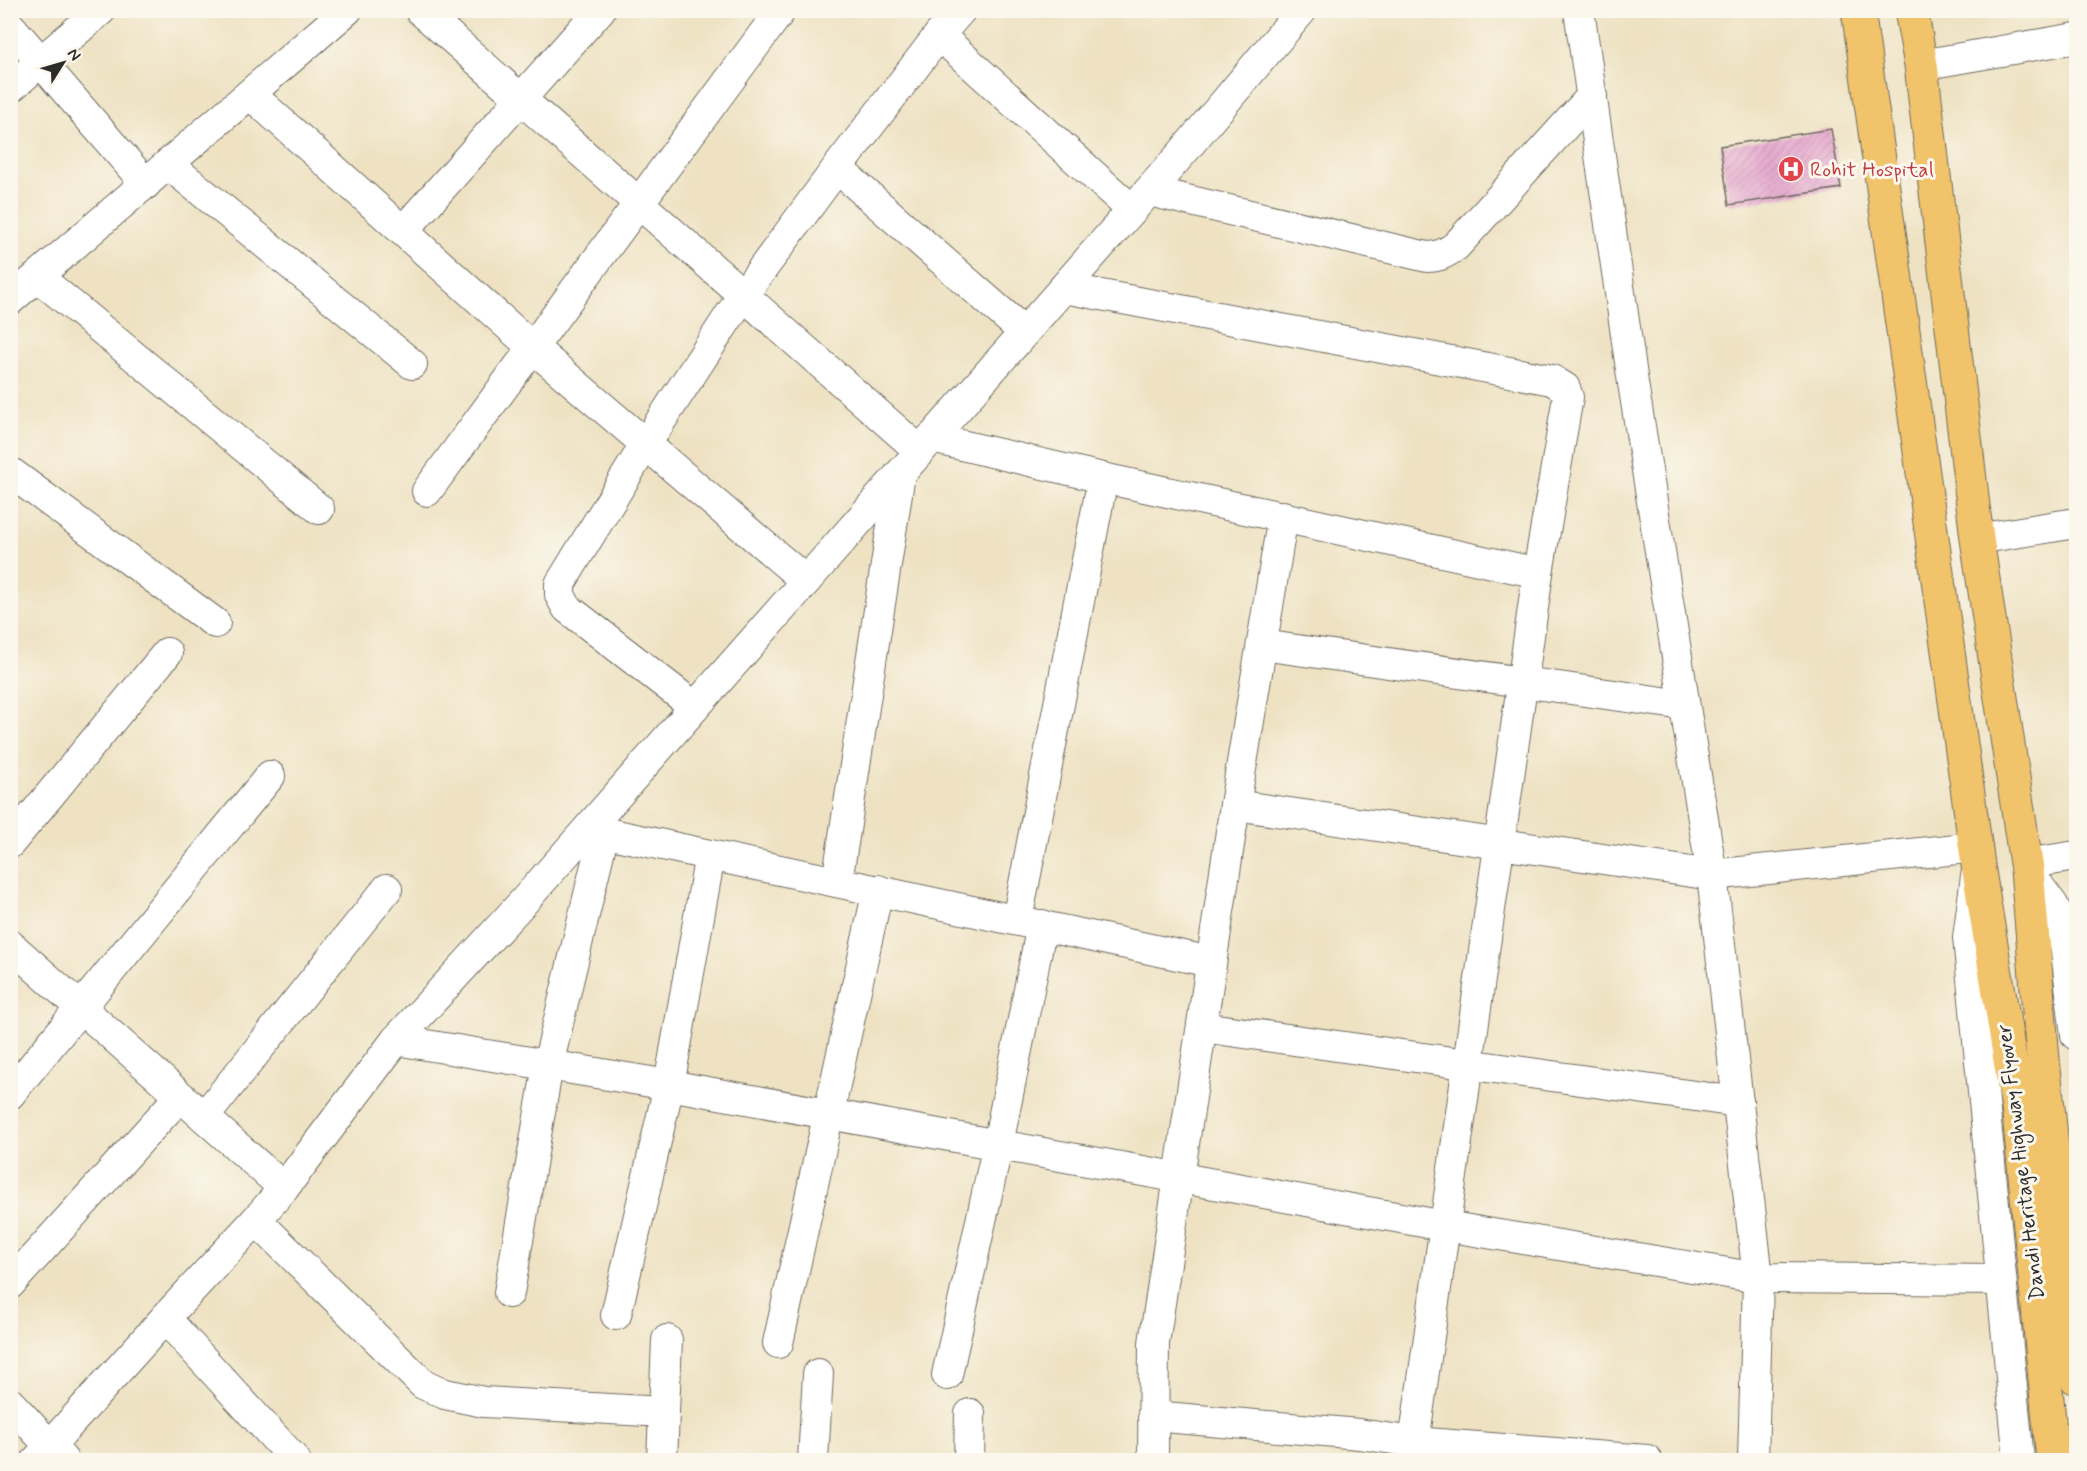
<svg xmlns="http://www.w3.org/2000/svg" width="2087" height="1471" font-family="Mynerve,sans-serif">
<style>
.building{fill:url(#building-hatch)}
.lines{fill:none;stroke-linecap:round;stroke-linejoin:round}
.street-casing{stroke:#6f6b60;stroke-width:32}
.primary-casing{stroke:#6f6b60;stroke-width:35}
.street{stroke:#fff;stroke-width:30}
.primary{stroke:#f1c36a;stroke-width:33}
.labels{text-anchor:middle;stroke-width:6;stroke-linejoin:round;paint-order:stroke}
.health-label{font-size:21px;fill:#be3a42;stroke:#fbf7ec;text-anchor:start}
.street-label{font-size:21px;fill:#2b2b2b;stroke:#fbf7ec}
</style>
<defs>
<pattern id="building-hatch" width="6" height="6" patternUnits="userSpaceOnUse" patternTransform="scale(1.5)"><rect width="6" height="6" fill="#e4a1cc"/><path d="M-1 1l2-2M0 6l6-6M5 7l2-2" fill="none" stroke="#b983a6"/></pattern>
</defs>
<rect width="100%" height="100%" fill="#fbf7ec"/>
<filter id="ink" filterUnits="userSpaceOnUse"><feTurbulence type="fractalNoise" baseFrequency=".0167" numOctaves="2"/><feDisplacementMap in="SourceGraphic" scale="12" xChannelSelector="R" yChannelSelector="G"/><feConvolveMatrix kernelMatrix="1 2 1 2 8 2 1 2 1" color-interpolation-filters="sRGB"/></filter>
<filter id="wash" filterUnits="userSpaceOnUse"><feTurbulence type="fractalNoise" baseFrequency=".008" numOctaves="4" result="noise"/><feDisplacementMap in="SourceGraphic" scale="24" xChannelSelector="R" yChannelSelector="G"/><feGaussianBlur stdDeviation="1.35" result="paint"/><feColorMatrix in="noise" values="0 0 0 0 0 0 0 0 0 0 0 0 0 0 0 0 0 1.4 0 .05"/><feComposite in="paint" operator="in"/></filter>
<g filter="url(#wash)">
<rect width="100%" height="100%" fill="#eee2c3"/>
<g id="blocks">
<path class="building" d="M 1831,129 L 1841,188 L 1729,205 L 1720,146 Z"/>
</g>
</g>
<g filter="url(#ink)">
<use href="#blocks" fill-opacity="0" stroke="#6f6b60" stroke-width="1.5"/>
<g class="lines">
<g class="street-casing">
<g id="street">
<path d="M 420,10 L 920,451"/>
<path d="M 1579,10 L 1633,383 L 1712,875 L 1758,1278 L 1753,1460"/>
<path d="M 10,26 L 146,184"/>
<path d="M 939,35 L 1132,210"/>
<path d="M 1921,65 L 2076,38"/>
<path d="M 10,88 L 101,10"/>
<path d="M 250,94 L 532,347 L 806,581"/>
<path d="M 168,164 L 412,364"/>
<path d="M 837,168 L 1024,332"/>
<path d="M 1149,191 L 1427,257 C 1439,257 1446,253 1456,246 L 1592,96"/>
<path d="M 403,231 L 600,10"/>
<path d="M 38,277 L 319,509"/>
<path d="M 1064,288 L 1552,380 L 1565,388 L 1568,397 L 1538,573 L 1414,1442"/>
<path d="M 10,300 L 347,10"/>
<path d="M 931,438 L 1103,478 L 1538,573"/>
<path d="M 10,472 L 215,623"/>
<path d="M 427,491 L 781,10"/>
<path d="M 1977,539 L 2076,523"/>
<path d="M 1262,645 L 1684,705"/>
<path d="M 695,707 L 567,608 L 560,595 L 560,584 L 645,445 L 743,295 L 837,168 L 939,35 L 961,10"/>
<path d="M 1235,805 L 1712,875 L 1976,847"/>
<path d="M 588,829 L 1211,962"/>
<path d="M 10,843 L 167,653"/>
<path d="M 2026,864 L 2076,856"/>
<path d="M 2027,870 L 2053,905 L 2060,920 L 2066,951 L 2076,1035"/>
<path d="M 1976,876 L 1968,938 L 2019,1460"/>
<path d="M 837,882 L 900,474"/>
<path d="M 1017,920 L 1103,478"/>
<path d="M 10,945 L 284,1188"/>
<path d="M 1202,1027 L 1738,1102"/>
<path d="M 396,1040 L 669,1085 L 1445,1226 L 1758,1278 L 2001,1280"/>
<path d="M 10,1094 L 270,776"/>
<path d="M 204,1117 L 387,889"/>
<path d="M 256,1220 L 423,1384 L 445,1394 L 484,1402 L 664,1412"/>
<path d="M 10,1284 L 180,1096"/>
<path d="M 509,1293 L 548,1065 L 604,832"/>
<path d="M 616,1315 L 669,1085 L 710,855"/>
<path d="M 165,1318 L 295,1460"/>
<path d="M 778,1343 L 878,890"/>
<path d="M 947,1375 L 998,1144 L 1042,925"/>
<path d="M 10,1403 L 63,1460"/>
<path d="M 1153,1416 L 1359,1434 L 1414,1442 L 1647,1460"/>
<path d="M 37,1460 L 165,1318 L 256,1220 L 284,1188 L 396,1040 L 525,900 L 806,581 L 1183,152 L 1302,10"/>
<path d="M 662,1460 L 667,1340"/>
<path d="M 813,1460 L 818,1374"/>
<path d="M 969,1460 L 970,1414"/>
<path d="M 1153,1460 L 1154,1343 L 1235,805 L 1283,516"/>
</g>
</g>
<g class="primary-casing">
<g id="primary">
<path d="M 1858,10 L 1978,865 L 2019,1114 L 2053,1460"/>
<path d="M 1911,10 L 1921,65 L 1977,539 L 2027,870 L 2043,1059 L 2076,1378"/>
</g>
</g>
<use href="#street" class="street"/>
<use href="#primary" class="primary"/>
</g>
</g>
<defs>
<g id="hospital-disc" transform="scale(1.35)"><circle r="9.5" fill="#e0444e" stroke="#fbf7ec"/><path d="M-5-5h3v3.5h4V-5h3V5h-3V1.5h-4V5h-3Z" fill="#fff"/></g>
</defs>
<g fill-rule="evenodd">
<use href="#hospital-disc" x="1791" y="169"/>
</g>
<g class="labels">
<g class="health-label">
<text x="1810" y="176">Rohit Hospital</text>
</g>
<g class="street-label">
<text transform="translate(2020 1162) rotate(-97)" y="7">Dandi Heritage Highway Flyover</text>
</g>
</g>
<rect width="2087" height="1471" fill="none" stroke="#fbf7ec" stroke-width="36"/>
<g transform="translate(63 63) rotate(53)" stroke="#fbf7ec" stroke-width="4.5" paint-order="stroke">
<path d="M0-4.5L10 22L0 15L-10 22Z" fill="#2b2b2b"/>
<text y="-9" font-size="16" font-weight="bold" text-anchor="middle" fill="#2b2b2b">N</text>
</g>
</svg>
